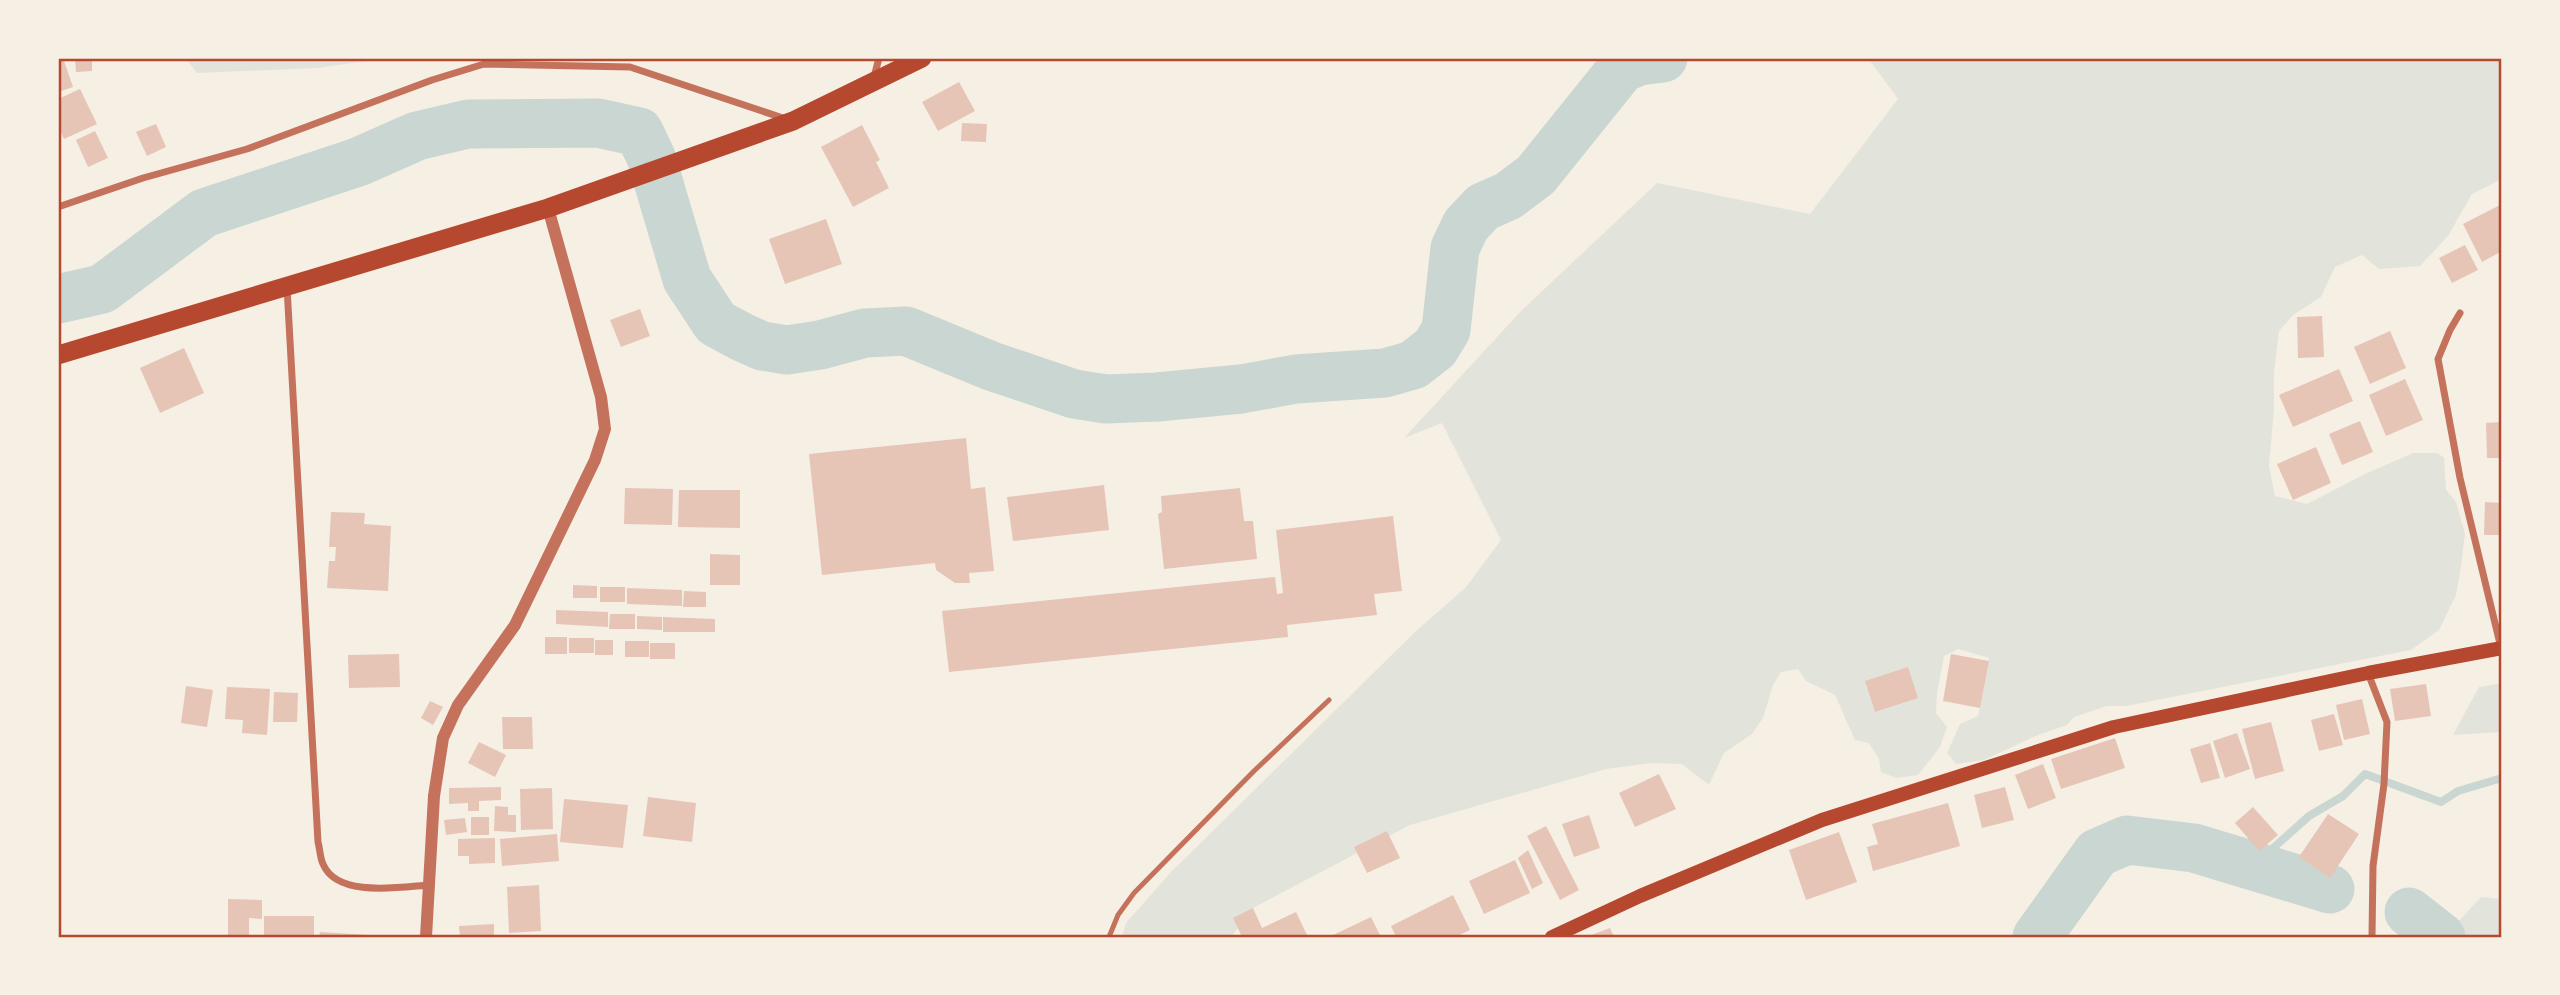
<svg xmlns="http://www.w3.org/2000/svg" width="2560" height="995" font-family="'Archivo Narrow',sans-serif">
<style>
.green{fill:#e2e4dc}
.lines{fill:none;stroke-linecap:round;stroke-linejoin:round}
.stream{stroke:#c9d6d2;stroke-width:8}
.river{stroke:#c9d6d2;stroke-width:49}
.building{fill:#e6c5b7}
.service{stroke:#c5725c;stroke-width:5}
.minor{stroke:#c5725c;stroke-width:7}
.tertiary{stroke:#c5725c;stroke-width:12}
.secondary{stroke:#b5482f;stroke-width:14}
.trunk{stroke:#b5482f;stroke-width:19}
.neatline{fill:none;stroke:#b5482f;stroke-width:2.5}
</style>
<rect width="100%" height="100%" fill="#f6efe4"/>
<g class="green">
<path d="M 185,58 L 388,58 L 317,68 L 197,73 Z"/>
<path d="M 1868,58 L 2502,58 L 2502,179 L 2472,194 L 2448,236 L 2420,266 L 2379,269 L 2362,255 L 2335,267 L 2321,297 L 2293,315 L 2279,331 L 2274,373 L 2274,409 L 2269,466 L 2275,496 L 2307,504 L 2365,474 L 2413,453 L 2438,453 L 2444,458 L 2446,490 L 2456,502 L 2465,534 L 2460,573 L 2456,595 L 2439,630 L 2411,650 L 2126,706 L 2107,706 L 2074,717 L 2067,725 L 2038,735 L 1984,760 L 1956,764 L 1947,753 L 1960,724 L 1978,716 L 1989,658 L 1958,649 L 1944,656 L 1937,693 L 1936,713 L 1947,727 L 1940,747 L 1918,775 L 1896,778 L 1881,772 L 1879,759 L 1869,743 L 1855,740 L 1835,695 L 1806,681 L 1798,669 L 1781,672 L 1773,685 L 1763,718 L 1752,734 L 1724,753 L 1709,785 L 1682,764 L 1652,763 L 1606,769 L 1410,825 L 1253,908 L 1231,937 L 1122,937 L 1126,923 L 1170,873 L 1416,631 L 1466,587 L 1501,540 L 1442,423 L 1404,438 L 1521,311 L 1657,183 L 1810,214 L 1898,99 Z"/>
<path d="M 2502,683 L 2502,732 L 2453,735 L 2479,687 Z"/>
<path d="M 2481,897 L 2502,899 L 2502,937 L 2444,937 Z"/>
</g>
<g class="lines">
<path class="stream" d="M 2253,866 L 2309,816 L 2343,796 L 2365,774 L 2441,802 L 2458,791 L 2502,778"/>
<g class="river">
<path d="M 58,299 L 102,289 L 204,213 L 358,162 L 417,136 L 468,124 L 598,123 L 639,132 L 651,157 L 687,279 L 716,323 L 742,337 L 762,346 L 787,350 L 820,345 L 865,333 L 906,331 L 991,366 L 1074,394 L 1106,399 L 1157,397 L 1241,389 L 1296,379 L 1385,373 L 1413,365 L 1435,348 L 1446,330 L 1455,248 L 1466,225 L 1483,207 L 1508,196 L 1536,175 L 1622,68 L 1639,61 L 1663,58"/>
<path d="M 2409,912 L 2441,937"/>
<path d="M 2037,937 L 2097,853 L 2127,840 L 2194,848 L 2330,889"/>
</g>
</g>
<g class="building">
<path d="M 58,58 L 63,58 L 73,87 L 58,92 Z"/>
<path d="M 75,58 L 92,58 L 92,71 L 76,72 Z"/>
<path d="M 959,82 L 975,111 L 938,131 L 922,102 Z"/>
<path d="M 80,89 L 97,124 L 64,139 L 58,126 L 58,99 Z"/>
<path d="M 962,123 L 987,124 L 986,142 L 961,141 Z"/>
<path d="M 156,124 L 166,147 L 147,156 L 136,132 Z"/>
<path d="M 862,125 L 880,160 L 876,162 L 889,188 L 853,207 L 821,147 Z"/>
<path d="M 95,131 L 108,158 L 88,167 L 76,140 Z"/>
<path d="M 2502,204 L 2502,251 L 2482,262 L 2463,224 Z"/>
<path d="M 826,219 L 842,264 L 785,284 L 769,239 Z"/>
<path d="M 2465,245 L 2478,270 L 2452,283 L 2439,258 Z"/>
<path d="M 640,309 L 650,336 L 621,347 L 610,320 Z"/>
<path d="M 2322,316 L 2324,357 L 2298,358 L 2297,317 Z"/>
<path d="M 2390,331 L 2406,368 L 2370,384 L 2354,347 Z"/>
<path d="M 184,348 L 204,393 L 160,413 L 140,368 Z"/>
<path d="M 2339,369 L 2353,401 L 2293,427 L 2279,395 Z"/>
<path d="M 2405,379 L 2423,420 L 2386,436 L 2369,395 Z"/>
<path d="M 2360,421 L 2373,452 L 2342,465 L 2329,434 Z"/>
<path d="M 2502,422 L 2502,458 L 2487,458 L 2486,423 Z"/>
<path d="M 966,438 L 971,489 L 985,487 L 994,571 L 969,573 L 970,583 L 955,583 L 936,570 L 935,563 L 822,575 L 809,454 Z"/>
<path d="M 2316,447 L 2331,483 L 2293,500 L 2277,464 Z"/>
<path d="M 1104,485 L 1109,530 L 1013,541 L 1007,497 Z"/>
<path d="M 625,488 L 673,489 L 672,525 L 624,524 Z"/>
<path d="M 1240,488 L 1244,521 L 1253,521 L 1257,559 L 1164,569 L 1158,514 L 1162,512 L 1161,496 Z"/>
<path d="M 679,490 L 740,490 L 740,528 L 678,527 Z"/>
<path d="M 2485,502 L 2502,503 L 2502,535 L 2484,535 Z"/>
<path d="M 331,512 L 365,513 L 364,524 L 391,526 L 388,591 L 327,588 L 329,561 L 335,561 L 336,547 L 329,547 Z"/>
<path d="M 1393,516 L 1402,591 L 1374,594 L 1377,615 L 1287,625 L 1288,637 L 949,672 L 942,611 L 1275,577 L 1277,594 L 1283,593 L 1276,530 Z"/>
<path d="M 710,554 L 740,555 L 740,585 L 710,585 Z"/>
<path d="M 573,585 L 597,586 L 597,598 L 573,598 Z"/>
<rect x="600" y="587" width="25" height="15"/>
<path d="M 627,588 L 682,590 L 682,606 L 627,604 Z"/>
<path d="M 684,591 L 706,592 L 706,607 L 683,607 Z"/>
<path d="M 556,610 L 608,612 L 608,627 L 556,624 Z"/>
<path d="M 610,614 L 635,614 L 635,629 L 609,629 Z"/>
<path d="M 637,616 L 662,617 L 662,630 L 637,629 Z"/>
<path d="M 663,617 L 715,619 L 715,632 L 663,632 Z"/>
<rect x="545" y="637" width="22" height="17"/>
<rect x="569" y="638" width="25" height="15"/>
<rect x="595" y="640" width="18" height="15"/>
<rect x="625" y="641" width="24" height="16"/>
<rect x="650" y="643" width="25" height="16"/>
<path d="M 399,654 L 400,687 L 349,688 L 348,655 Z"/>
<path d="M 1951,654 L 1989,661 L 1980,708 L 1943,701 Z"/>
<path d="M 1908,667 L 1918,698 L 1875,712 L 1865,681 Z"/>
<path d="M 2426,684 L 2431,716 L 2395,721 L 2390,689 Z"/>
<path d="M 186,686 L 213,690 L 207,727 L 181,723 Z"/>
<path d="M 227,687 L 270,689 L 267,735 L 242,733 L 243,720 L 225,719 Z"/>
<path d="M 274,692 L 298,693 L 297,722 L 273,722 Z"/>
<path d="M 2362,699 L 2370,734 L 2344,740 L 2336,705 Z"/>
<path d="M 430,701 L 443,707 L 433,725 L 421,718 Z"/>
<path d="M 2334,714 L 2343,745 L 2319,751 L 2311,720 Z"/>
<path d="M 502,717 L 532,717 L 533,749 L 503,749 Z"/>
<path d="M 2271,722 L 2284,771 L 2255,779 L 2242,729 Z"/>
<path d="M 2237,733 L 2250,769 L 2225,778 L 2213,741 Z"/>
<path d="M 2115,738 L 2125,768 L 2061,789 L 2051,759 Z"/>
<path d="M 479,742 L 506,755 L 495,777 L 468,763 Z"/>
<path d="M 2210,743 L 2220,778 L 2201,783 L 2190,749 Z"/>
<path d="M 2043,764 L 2056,798 L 2028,809 L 2015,775 Z"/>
<path d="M 1659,774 L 1676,809 L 1635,827 L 1619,793 Z"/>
<path d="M 501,787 L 501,800 L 479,801 L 479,811 L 468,811 L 468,803 L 449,804 L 449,788 Z"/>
<path d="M 2005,787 L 2014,820 L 1982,828 L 1974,795 Z"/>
<path d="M 552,788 L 553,829 L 521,830 L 520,789 Z"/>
<path d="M 648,797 L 696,803 L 692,842 L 643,836 Z"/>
<path d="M 564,799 L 628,805 L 623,848 L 560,842 Z"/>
<path d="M 1948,803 L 1960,846 L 1873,871 L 1867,847 L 1878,844 L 1872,824 Z"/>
<path d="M 495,806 L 508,807 L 508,815 L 516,815 L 516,832 L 494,831 Z"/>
<path d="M 2253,807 L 2278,835 L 2259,851 L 2235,823 Z"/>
<path d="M 2328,814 L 2359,834 L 2330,878 L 2299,857 Z"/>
<path d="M 1589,815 L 1600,848 L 1574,857 L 1562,824 Z"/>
<rect x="471" y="817" width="18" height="18"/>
<path d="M 465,818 L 467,832 L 446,835 L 444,820 Z"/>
<path d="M 1546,826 L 1579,890 L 1560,900 L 1527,836 Z"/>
<path d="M 1387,831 L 1400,858 L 1367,873 L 1354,847 Z"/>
<path d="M 1839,832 L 1857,882 L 1806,900 L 1789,850 Z"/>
<path d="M 557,834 L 559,861 L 502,866 L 500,839 Z"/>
<path d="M 495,838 L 495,863 L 469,864 L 469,856 L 458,856 L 458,839 Z"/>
<path d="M 1528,850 L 1543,883 L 1532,889 L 1518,858 Z"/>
<path d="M 1515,860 L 1530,893 L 1484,914 L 1469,881 Z"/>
<path d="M 539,885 L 541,931 L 509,933 L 507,887 Z"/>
<path d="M 1453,895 L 1470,930 L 1455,937 L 1396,937 L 1391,926 Z"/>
<path d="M 228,899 L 262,900 L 262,919 L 249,918 L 249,937 L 228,937 Z"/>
<path d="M 1253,908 L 1262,928 L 1296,912 L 1308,937 L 1242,937 L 1233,918 Z"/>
<rect x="264" y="916" width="50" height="21"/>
<path d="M 1371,917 L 1381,937 L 1329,937 Z"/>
<path d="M 494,924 L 494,937 L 460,937 L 459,926 Z"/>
<path d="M 1610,928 L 1614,937 L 1586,937 Z"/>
<path d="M 320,932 L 368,935 L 368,937 L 319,937 Z"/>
</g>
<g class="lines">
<path class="service" d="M 1109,937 L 1118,915 L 1134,893 L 1254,771 L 1329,700"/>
<g class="minor">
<path d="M 874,77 L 879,58"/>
<path d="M 58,207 L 143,178 L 247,149 L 432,80 L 484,64 L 630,67 L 786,119"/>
<path d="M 287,287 L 318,842 C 320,849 320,858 323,864 C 337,898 400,887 429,885"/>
<path d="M 2460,313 L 2450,330 L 2438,359 L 2460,478 L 2501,648"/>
<path d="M 2368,673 L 2387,722 L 2384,784 L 2373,866 L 2372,937"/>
</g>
<path class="tertiary" d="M 426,937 L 434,796 L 443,738 L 458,705 L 515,625 L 595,460 L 605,429 L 601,397 L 548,208"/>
<path class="secondary" d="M 1552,937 L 1640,896 L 1822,820 L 2114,727 L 2368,673 L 2502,648"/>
<path class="trunk" d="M 58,355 L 548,208 L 793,121 L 922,58"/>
</g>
<rect width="2560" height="995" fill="none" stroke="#f6efe4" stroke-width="119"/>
<rect x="60" y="60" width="2440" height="876" class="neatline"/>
</svg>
